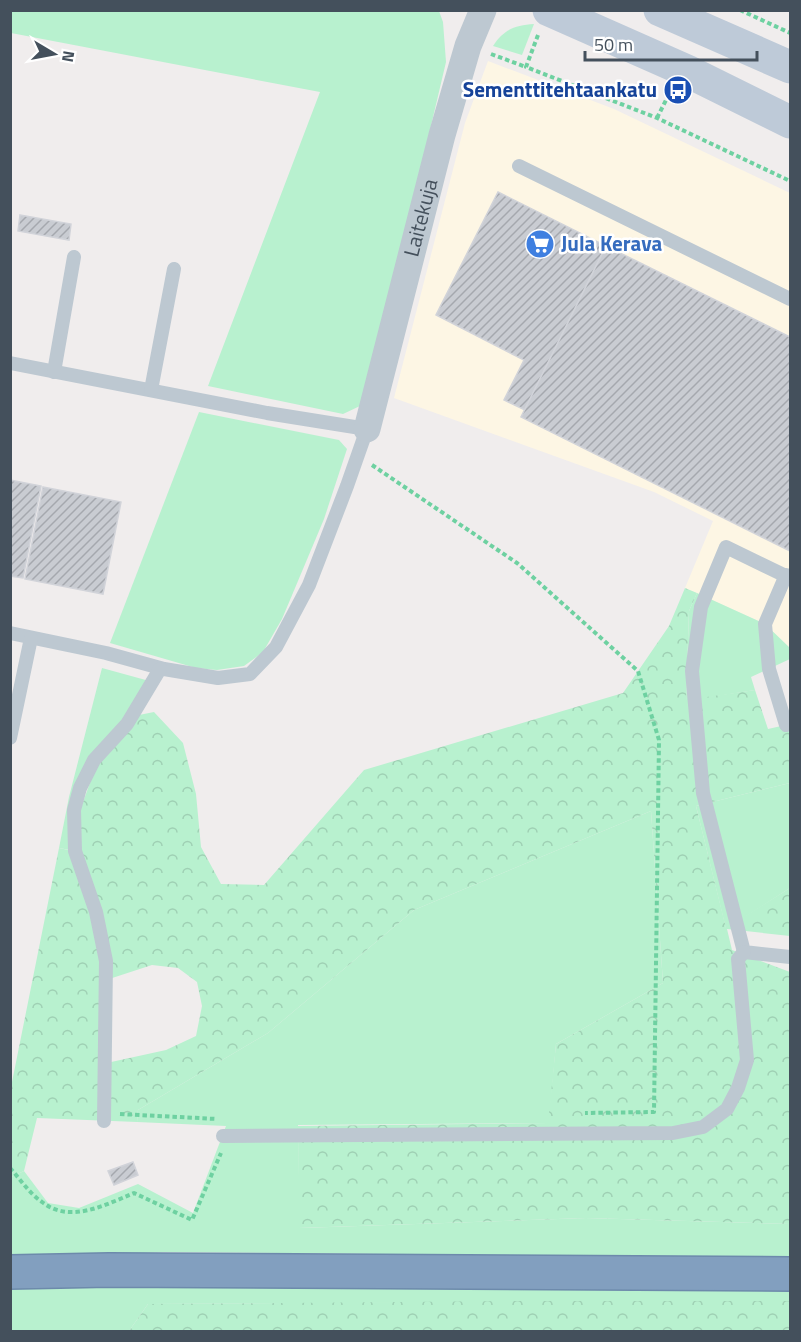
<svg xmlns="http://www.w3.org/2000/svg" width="801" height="1342" font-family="'Titillium Web',sans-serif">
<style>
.commercial{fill:#fdf6e4}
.green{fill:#b8f1cf}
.forest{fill:url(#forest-crowns);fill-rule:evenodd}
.building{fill:url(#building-hatch);stroke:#d1d3d9;stroke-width:1.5}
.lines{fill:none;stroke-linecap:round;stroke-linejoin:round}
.highway-casing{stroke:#6d8aab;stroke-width:36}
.path{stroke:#6ed1a1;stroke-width:4;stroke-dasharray:4.5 3;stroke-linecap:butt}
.lane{stroke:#bdc8d1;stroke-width:14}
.street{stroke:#bdc8d1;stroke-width:27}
.secondary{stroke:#becad8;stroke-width:33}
.highway{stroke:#829fbf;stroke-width:33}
.labels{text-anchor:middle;stroke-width:5;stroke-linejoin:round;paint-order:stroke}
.transit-label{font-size:21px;font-weight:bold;fill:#164399;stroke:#fff;text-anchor:end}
.street-label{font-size:21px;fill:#44505c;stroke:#fff}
.shop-label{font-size:21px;font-weight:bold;fill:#366cbe;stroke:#fff;text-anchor:start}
</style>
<defs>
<pattern id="forest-crowns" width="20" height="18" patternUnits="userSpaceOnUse" patternTransform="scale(1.5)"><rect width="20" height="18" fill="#b8f1cf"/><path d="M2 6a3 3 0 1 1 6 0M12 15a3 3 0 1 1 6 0" fill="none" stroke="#9fd0b4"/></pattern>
<pattern id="building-hatch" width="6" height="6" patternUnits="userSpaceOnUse" patternTransform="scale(1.5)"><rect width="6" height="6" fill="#c9ccd2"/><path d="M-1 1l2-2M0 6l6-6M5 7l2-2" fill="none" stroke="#a5a8ae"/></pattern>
</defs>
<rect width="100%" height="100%" fill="#f0eded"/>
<path class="commercial" d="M 488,61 L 614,109 L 790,193 L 790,648 L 765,624 L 685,588 L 713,521 L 654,492 L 394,398 L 465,123 Z"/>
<g class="green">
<path d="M 10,11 L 439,11 L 443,22 L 446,62 L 369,389 L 360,406 L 343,414 L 208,386 L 320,92 L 11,33 Z"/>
<path d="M 534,24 L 522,55 L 493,46 C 503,30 515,25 534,24 Z"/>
<path d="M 199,412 L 339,440 L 347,449 L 324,519 L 282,619 L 263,652 L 244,666 L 217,670 L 196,668 L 110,643 Z"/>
<path d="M 697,593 L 765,624 L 790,648 L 790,659 L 751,677 L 755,690 L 686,701 L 689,611 Z"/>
<path d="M 102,668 L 153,682 L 80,788 L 75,851 L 59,848 L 69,797 Z"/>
<path d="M 790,783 L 790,888 L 726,929 L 696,806 Z"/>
<path d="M 651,811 L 663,983 L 556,1044 L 549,1123 L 298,1125 L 300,1228 L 586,1218 L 790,1224 L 790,1258 L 165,1252 L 11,1259 L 11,1177 L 24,1171 L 48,1203 L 79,1208 L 138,1184 L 193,1213 L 226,1126 L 137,1122 L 138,1110 L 268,1033 L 414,910 Z"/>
<path d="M 11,1280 L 790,1282 L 790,1301 L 148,1304 L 129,1331 L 11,1332 Z"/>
</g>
<g class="forest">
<path d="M 685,588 L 697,593 L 689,611 L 686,700 L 755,690 L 768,729 L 790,724 L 790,783 L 696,806 L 726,928 L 790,888 L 790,936 L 727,929 L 732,950 L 790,972 L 790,1224 L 586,1218 L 299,1228 L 298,1126 L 548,1123 L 556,1044 L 663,983 L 651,811 L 414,910 L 268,1033 L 138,1110 L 137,1122 L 37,1118 L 24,1171 L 11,1177 L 11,1087 L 59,848 L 73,851 L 79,813 L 95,769 L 139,715 L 154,712 L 183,743 L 196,794 L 201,847 L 221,884 L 264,885 L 364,770 L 623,693 L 669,626 ZM 152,965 L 178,968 L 197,982 L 202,1006 L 196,1036 L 166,1050 L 102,1064 L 103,981 Z"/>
<path d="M 522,1301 L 790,1301 L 790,1331 L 129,1331 L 148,1304 Z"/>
</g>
<g class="building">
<path d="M 498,192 L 606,246 L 525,410 L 504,400 L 524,360 L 436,315 Z"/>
<path d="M 20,215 L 71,224 L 69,240 L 18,231 Z"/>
<path d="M 606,246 L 790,337 L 790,551 L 521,417 Z"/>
<path d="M 10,480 L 41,486 L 23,578 L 10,576 Z"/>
<path d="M 43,487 L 121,502 L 103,594 L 25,579 Z"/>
<path d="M 133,1162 L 138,1175 L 114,1185 L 108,1171 Z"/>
</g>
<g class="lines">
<g class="highway-casing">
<path id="highway" d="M 10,1272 L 109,1270 L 790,1274"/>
</g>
<g class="path">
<path d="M 740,10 L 790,33"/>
<path d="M 538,35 L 526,67 L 657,118 L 790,181"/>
<path d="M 491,54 L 526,67"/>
<path d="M 657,118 L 669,94"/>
<path d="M 372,465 L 517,563 L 638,671 L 659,740 L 654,1112 L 585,1113"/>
<path d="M 120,1114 L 217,1119"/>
<path d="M 10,1168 C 20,1179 30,1194 42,1202 C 70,1224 105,1205 134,1193 L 192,1220 L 221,1153"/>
</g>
<g class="lane">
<path d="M 519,166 L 790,299"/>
<path d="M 10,363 L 267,413 L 367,429 L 347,486 L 309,585 L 276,647 L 250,674 L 218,678 L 164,669 L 106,653 L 10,633"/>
<path d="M 54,372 L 74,257"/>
<path d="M 151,390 L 174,269"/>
<path d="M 790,578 L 726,547 L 701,607 L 692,671 L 703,793 L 744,952 L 790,957"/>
<path d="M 786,725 L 769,669 L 765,624 L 786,575"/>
<path d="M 10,738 L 31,638"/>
<path d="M 104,1121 L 106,961 L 96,912 L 75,851 L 74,810 L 80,788 L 94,760 L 127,724 L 160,669"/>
<path d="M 223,1136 L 673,1133 L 703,1127 L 727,1109 L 738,1088 L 747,1060 L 738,959 L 744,952"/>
</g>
<path class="street" id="s1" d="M 367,429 L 442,135 L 468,46 L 483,10"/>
<g class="secondary">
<path d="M 549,10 L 687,71 L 790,122"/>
<path d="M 660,10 L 790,67"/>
</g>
<use href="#highway" class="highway"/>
</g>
<defs>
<g id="bus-disc" transform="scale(1.5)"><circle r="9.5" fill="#1a4fb4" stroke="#fff"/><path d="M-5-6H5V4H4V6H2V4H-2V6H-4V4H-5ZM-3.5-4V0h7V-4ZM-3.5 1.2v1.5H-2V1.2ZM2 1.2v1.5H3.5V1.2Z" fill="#fff"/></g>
<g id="supermarket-disc" transform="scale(1.5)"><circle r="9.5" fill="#3f7fe0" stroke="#fff"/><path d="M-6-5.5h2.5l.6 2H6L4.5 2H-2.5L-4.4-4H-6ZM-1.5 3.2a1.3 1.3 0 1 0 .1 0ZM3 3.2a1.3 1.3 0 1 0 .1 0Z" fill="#fff"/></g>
</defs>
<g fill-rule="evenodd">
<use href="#bus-disc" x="678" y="90"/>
<use href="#supermarket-disc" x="540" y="244"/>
</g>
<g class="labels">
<g class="transit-label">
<text x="657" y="97">Sementtitehtaankatu</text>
</g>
<g class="street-label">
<text dy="7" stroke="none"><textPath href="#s1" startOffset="218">Laitekuja</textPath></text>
</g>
<g class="shop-label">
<text x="561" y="251">Jula Kerava</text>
</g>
</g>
<rect width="801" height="1342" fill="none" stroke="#44505c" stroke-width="24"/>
<g transform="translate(54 54) rotate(100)" stroke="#ffffff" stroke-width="4.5" paint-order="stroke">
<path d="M0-4.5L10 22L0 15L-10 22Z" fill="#44505c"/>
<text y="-9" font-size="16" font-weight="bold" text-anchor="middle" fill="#44505c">N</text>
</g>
<path d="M585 51v9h172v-9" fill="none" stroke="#44505c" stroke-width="3"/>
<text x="594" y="51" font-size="18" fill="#44505c" stroke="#ffffff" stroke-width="4.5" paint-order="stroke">50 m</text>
</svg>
